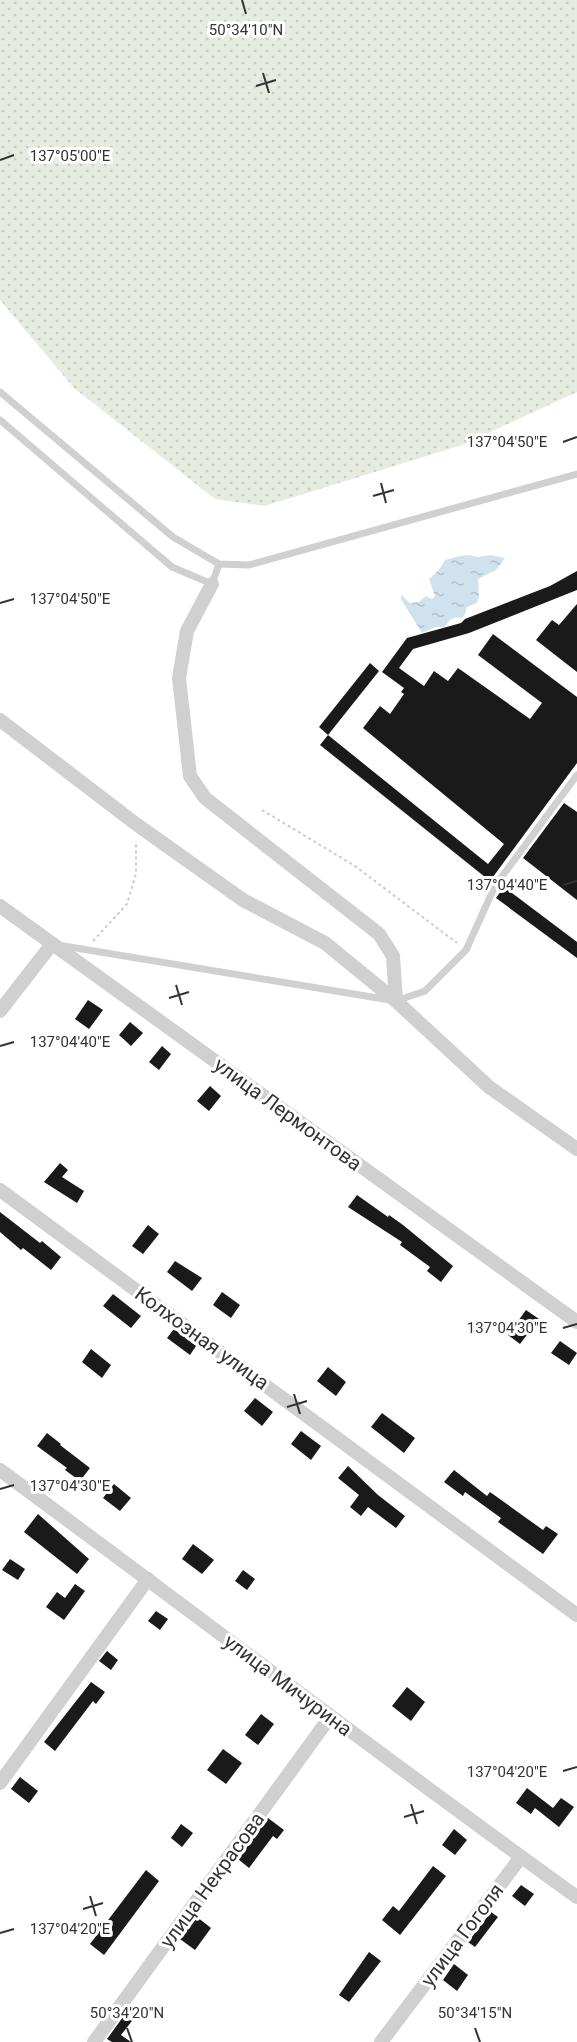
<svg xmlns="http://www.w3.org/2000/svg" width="577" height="2042" font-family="Roboto,sans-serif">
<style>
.grass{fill:url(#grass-dots)}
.water{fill:url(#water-ripples)}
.building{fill:#1a1a1a}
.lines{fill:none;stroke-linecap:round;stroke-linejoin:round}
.path{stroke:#cdcdcd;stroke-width:2;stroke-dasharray:3 3;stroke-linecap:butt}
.service{stroke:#d0d0d0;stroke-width:7}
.minor{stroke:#d0d0d0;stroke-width:14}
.ticks{fill:none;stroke:#333;stroke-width:2}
.labels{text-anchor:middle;stroke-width:6;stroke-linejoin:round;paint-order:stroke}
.street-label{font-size:20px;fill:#333;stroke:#fff}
.ticks-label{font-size:15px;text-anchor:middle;fill:#333;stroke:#fff;stroke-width:6;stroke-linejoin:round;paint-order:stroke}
</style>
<defs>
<pattern id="grass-dots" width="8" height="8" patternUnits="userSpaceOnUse" patternTransform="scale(1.5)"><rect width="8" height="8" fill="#e6ecdf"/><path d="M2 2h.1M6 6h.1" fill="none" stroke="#c6cbc0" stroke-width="1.8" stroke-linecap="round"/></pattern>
<pattern id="water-ripples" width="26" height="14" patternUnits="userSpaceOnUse" patternTransform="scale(1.5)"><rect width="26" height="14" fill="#cfe2ee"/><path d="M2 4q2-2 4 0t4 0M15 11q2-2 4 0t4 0" fill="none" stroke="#b2c2cd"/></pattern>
</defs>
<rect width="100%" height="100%" fill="#fff"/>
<path class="grass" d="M 0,0 L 577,0 L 577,392 L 462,445 L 265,506 L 215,499 L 74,388 L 0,300 Z"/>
<path class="water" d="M 469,555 L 478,557 L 490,555 L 505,558 L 496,570 L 478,579 L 479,597 L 477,603 L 467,607 L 465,614 L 462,618 C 452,616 450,620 444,627 L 435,627 L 422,633 L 401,599 L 401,595 L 410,603 L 419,602 L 426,596 L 432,599 L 435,596 L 429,579 L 439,570 L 445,560 L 460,556 Z"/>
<g class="building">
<path d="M 577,571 L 577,590 L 469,633 L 413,649 L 399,668 L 424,686 L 434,671 L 448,681 L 458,668 L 530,719 L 542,703 L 478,655 L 493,634 L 577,697 L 577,763 L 490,881 L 320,745 L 328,735 L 488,864 L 504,844 L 363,728 L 380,706 L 390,714 L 404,694 L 401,692 L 404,688 L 382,672 L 407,638 L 461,623 L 465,619 L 550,586 Z"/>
<path d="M 577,604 L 577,672 L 536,640 L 552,620 L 559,625 Z"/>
<path d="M 370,663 L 379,671 L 328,735 L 319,727 Z"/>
<path d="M 564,803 L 577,812 L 577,900 L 523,858 Z"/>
<path d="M 504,887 L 577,942 L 577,958 L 496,898 Z"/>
<path d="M 88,1000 L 103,1010 L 89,1029 L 75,1019 Z"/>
<path d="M 130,1022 L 143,1033 L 131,1046 L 119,1035 Z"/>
<path d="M 162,1046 L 171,1054 L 159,1070 L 149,1062 Z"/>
<path d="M 210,1086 L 221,1096 L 209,1111 L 197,1101 Z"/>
<path d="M 60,1163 L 68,1170 L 62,1177 L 84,1191 L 77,1203 L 44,1182 Z"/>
<path d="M 357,1195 L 388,1217 L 389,1215 L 403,1225 L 453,1266 L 441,1282 L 427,1271 L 430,1267 L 400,1245 L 402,1242 L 348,1207 Z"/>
<path d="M 0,1212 L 40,1243 L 42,1241 L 61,1257 L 51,1270 L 23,1248 L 21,1250 L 0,1232 Z"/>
<path d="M 148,1225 L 159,1234 L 143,1254 L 132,1246 Z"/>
<path d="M 175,1261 L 202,1278 L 192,1291 L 167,1272 Z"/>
<path d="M 222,1292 L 240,1305 L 231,1318 L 213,1305 Z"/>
<path d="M 113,1294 L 141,1316 L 131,1328 L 103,1306 Z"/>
<path d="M 526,1310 L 539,1319 L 520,1344 L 508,1335 Z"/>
<path d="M 174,1329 L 196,1346 L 190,1355 L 167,1338 Z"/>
<path d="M 560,1341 L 577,1353 L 569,1365 L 551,1353 Z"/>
<path d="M 91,1349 L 111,1365 L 102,1378 L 82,1362 Z"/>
<path d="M 328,1367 L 346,1382 L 336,1396 L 317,1381 Z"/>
<path d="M 255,1398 L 273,1412 L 262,1426 L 244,1411 Z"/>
<path d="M 382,1413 L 415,1438 L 404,1453 L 371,1427 Z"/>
<path d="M 301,1431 L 321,1446 L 311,1460 L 291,1444 Z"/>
<path d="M 47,1433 L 61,1444 L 60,1445 L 90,1468 L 80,1481 L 65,1470 L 67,1468 L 37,1446 Z"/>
<path d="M 348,1466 L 378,1495 L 405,1516 L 396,1528 L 368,1507 L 361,1516 L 350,1507 L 359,1495 L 338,1478 Z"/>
<path d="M 454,1470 L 487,1496 L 490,1492 L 543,1530 L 546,1526 L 558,1534 L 543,1554 L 498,1522 L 501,1518 L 465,1492 L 463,1496 L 444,1482 Z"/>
<path d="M 114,1484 L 131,1498 L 120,1511 L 103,1498 Z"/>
<path d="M 38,1514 L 89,1559 L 77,1574 L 24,1532 Z"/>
<path d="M 193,1544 L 214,1560 L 202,1574 L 182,1559 Z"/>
<path d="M 10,1559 L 25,1569 L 18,1580 L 2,1570 Z"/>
<path d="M 243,1570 L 255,1579 L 247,1590 L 235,1581 Z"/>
<path d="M 75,1584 L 85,1591 L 64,1620 L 46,1607 L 57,1592 L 65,1598 Z"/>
<path d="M 156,1611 L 168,1619 L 160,1630 L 148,1621 Z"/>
<path d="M 107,1651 L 118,1660 L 111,1670 L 99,1661 Z"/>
<path d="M 91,1682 L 105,1692 L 96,1704 L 93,1701 L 55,1751 L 44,1742 Z"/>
<path d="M 407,1687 L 425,1702 L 411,1721 L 392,1706 Z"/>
<path d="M 261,1714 L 274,1724 L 258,1745 L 245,1735 Z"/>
<path d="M 223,1749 L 242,1763 L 226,1784 L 207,1770 Z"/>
<path d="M 20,1777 L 38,1791 L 29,1803 L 11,1789 Z"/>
<path d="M 527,1788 L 553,1808 L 561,1798 L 574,1807 L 559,1827 L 535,1808 L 531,1814 L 516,1803 Z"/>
<path d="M 268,1818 L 284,1830 L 277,1839 L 273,1836 L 249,1868 L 238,1859 Z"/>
<path d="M 181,1824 L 193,1833 L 182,1847 L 171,1838 Z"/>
<path d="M 454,1829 L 467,1840 L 455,1855 L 442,1845 Z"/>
<path d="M 433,1866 L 446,1876 L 400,1935 L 382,1920 L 393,1906 L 399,1911 Z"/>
<path d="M 146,1870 L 159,1881 L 104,1955 L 90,1944 Z"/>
<path d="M 521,1885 L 534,1894 L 525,1906 L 512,1896 Z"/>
<path d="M 491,1912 L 498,1917 L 475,1947 L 468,1942 Z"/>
<path d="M 197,1917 L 211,1928 L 195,1950 L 180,1939 Z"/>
<path d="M 369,1952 L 381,1961 L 349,2002 L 339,1995 Z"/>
<path d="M 454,1964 L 468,1975 L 457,1991 L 443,1980 Z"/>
<path d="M 131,2006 L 139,2012 L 121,2035 L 131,2042 L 112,2042 L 107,2039 Z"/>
</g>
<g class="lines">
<g class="path">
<path d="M 262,810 L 355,866 L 457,943"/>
<path d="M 93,941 L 127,904 L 136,873 L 136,841"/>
</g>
<g class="service">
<path d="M 0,392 L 173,537 L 219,564 L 249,565 L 577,474"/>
<path d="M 0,420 L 172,567 L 212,584 L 219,564"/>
<path d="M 58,945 L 396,1001 L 425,991 L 466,950 L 495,886 L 577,775"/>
</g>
<g class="minor">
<path d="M 212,584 L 187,631 L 179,678 L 190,776 L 205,798 L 379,934 L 393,956 L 396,1001"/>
<path d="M 0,720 L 136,824 L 243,900 L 325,943 L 396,1001 L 489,1087 L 577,1149"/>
<path d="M 0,906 L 577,1322"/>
<path d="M 0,1011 L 52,944"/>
<path d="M 0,1190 L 577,1615"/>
<path d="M 0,1470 C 193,1612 383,1758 577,1897"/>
<path d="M 0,1783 L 148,1579"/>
<path d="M 94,2042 L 330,1717"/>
<path d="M 381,2042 L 521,1857"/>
</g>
</g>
<path class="ticks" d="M 242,0 L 246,14M 263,73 L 269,93M 256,86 L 276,80M 0,160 L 14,155M 563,442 L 577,437M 381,483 L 386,503M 373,496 L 394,490M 0,603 L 14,599M 563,885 L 577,881M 176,985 L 182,1005M 169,998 L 189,992M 0,1046 L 14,1042M 563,1328 L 577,1324M 294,1394 L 300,1414M 287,1407 L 307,1401M 0,1489 L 14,1485M 563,1771 L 577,1767M 411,1804 L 417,1824M 404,1817 L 424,1811M 90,1896 L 96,1916M 83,1909 L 103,1903M 0,1933 L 14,1929M 127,2028 L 132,2042M 475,2028 L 480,2042"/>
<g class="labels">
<g class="street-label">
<text transform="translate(288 1114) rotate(36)" y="7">улица Лермонтова</text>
<text transform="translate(202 1338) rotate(36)" y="7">Колхозная улица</text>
<text transform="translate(288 1685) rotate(37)" y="7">улица Мичурина</text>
<text transform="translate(212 1880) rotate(-54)" y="7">улица Некрасова</text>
<text transform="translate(462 1935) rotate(-53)" y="7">улица Гоголя</text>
</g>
</g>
<g class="ticks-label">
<text x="246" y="35">50°34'10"N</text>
<text x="70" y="161">137°05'00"E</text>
<text x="507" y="447">137°04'50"E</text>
<text x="70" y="604">137°04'50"E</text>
<text x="507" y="890">137°04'40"E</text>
<text x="70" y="1047">137°04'40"E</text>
<text x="507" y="1333">137°04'30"E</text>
<text x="70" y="1491">137°04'30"E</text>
<text x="507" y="1777">137°04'20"E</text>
<text x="70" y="1934">137°04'20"E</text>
<text x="127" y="2018">50°34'20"N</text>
<text x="475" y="2018">50°34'15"N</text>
</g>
</svg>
